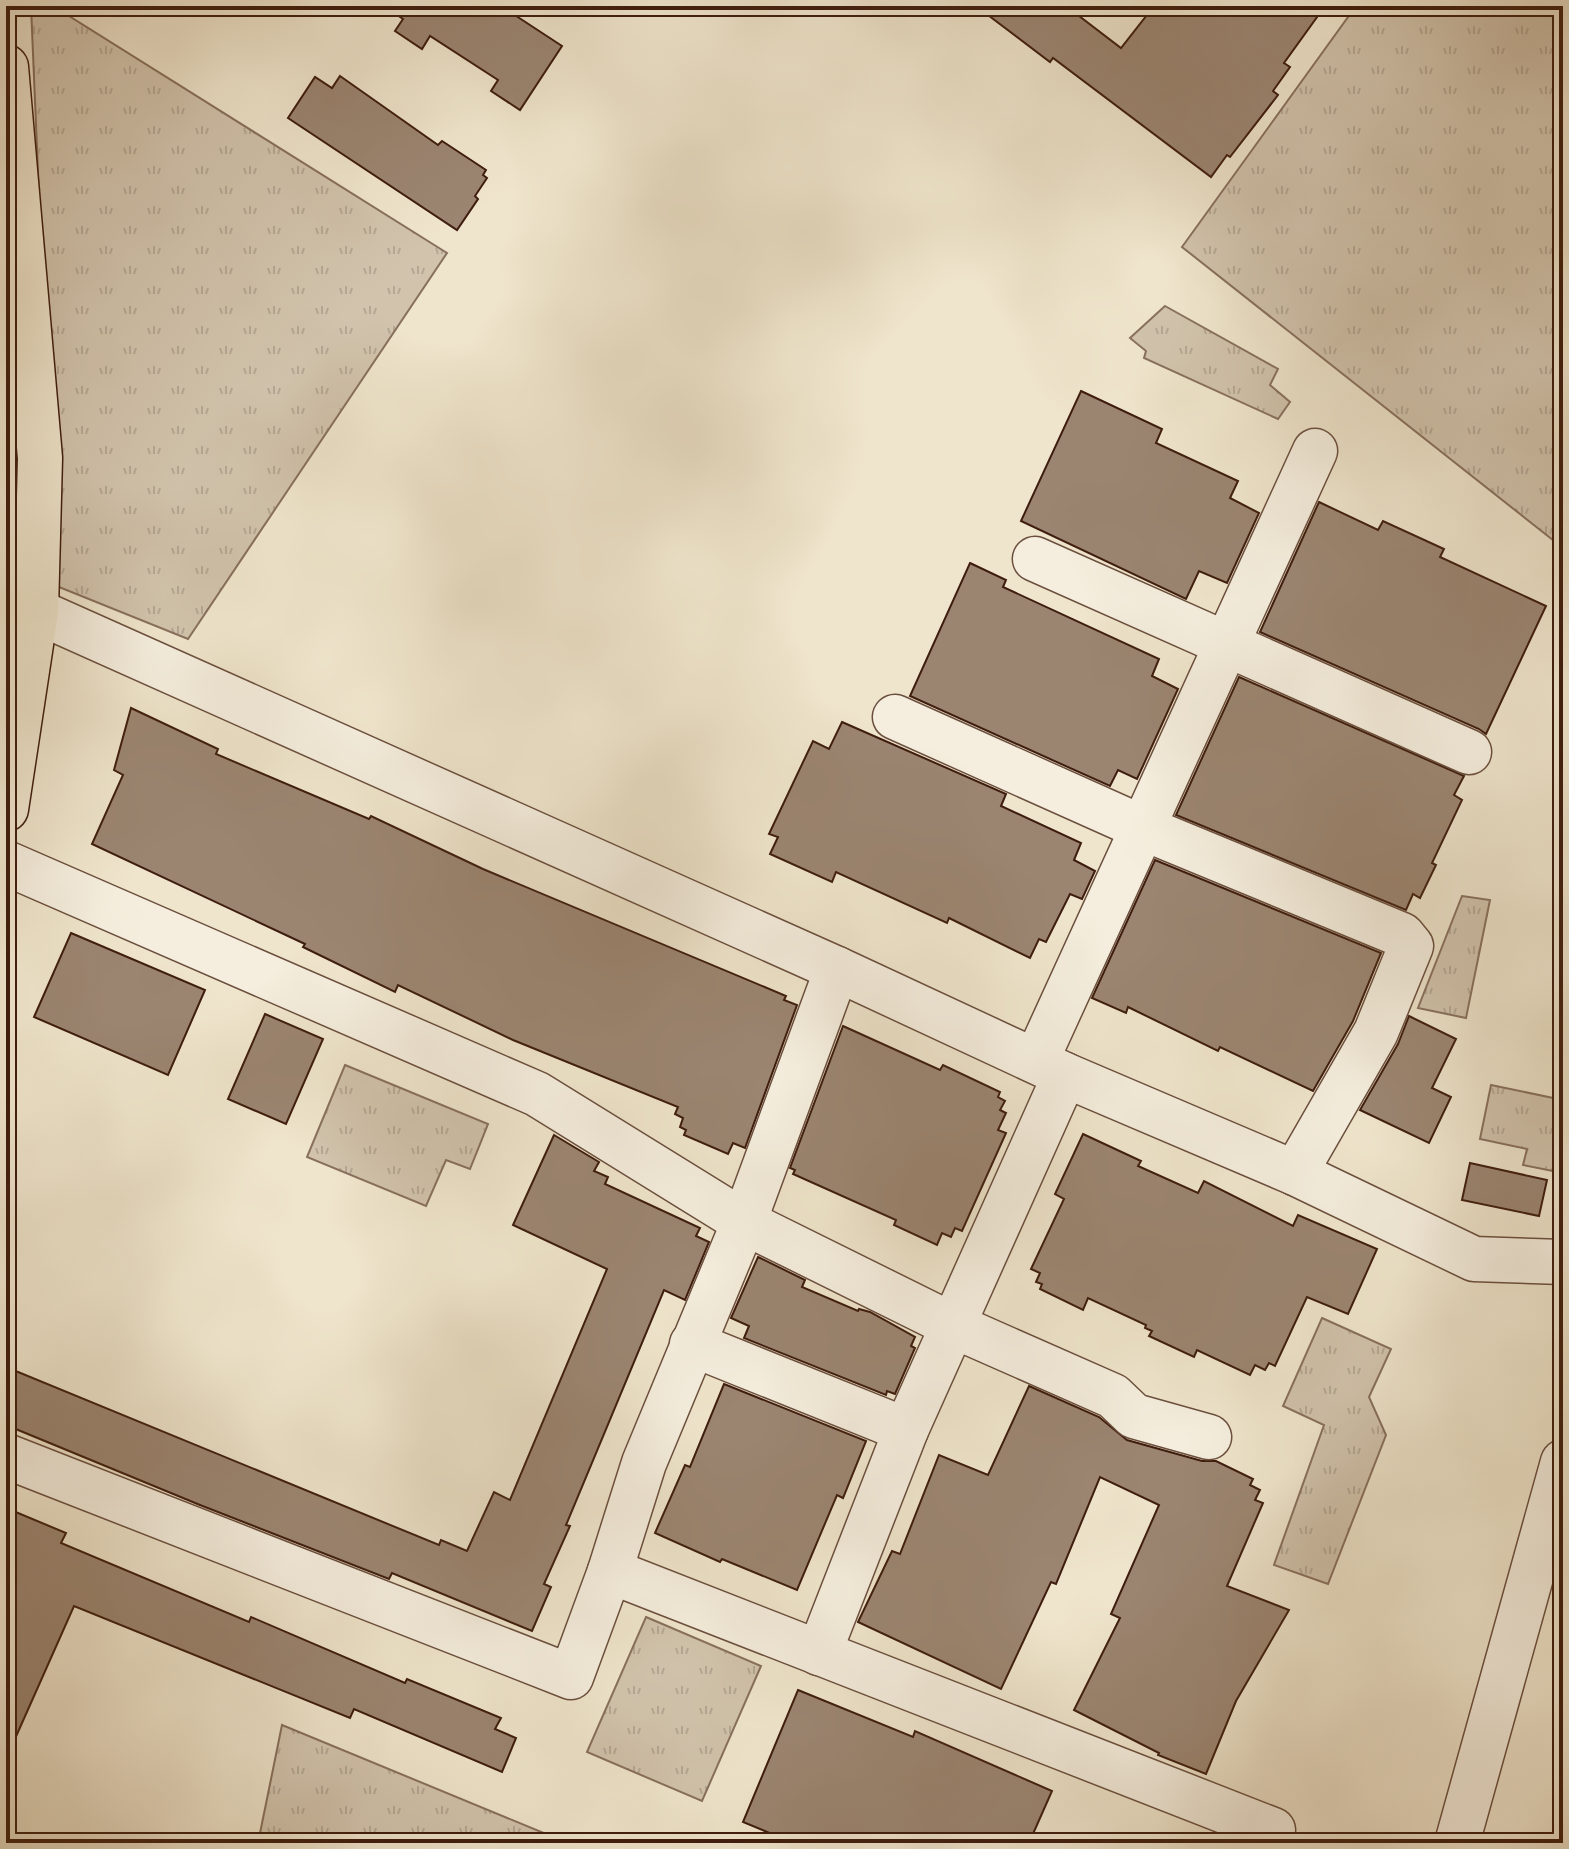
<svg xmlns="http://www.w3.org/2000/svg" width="1569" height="1849" font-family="'IM FELL French Canon',serif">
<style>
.grass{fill:url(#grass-tufts);stroke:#88705d;stroke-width:2}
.building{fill:#9b8571;stroke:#3f1d0e;stroke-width:2}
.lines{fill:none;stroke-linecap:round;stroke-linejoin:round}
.minor-casing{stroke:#6b4f3e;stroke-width:47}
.major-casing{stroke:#3f1d0e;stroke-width:47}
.minor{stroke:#f5eede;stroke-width:44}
.major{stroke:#efe5cc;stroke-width:44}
</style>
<defs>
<pattern id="grass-tufts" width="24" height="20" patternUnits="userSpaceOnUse" patternTransform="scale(2)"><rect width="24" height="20" fill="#d1c3ac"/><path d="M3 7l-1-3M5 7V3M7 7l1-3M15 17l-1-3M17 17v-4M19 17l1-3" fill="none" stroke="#b4a793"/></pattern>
</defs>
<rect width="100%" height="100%" fill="#efe5cc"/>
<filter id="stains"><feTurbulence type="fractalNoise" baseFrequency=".0025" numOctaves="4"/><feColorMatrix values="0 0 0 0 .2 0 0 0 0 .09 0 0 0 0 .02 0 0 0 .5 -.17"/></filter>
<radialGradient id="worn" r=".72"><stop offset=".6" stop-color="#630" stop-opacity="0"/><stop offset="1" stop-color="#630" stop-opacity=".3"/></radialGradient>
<g class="grass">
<path d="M 31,6 L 53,6 L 447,253 L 188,639 L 59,587 L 50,457 Z"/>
<path d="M 1356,6 L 1563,6 L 1563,548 L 1182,247 Z"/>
<path d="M 1165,306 L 1278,369 L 1270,385 L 1290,402 L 1278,419 L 1144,358 L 1146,351 L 1130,338 Z"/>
<path d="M 1462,896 L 1490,900 L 1466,1018 L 1418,1008 Z"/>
<path d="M 345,1065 L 488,1124 L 470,1169 L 446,1160 L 426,1206 L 307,1157 Z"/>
<path d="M 1491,1085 L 1563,1100 L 1563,1173 L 1523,1165 L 1527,1149 L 1480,1139 Z"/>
<path d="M 1322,1318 L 1391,1349 L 1369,1397 L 1386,1435 L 1328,1584 L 1274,1565 L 1324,1425 L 1283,1406 Z"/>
<path d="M 646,1617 L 761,1666 L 702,1801 L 587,1752 Z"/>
<path d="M 282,1725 L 568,1843 L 258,1843 Z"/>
</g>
<g class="building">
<path d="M 384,6 L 501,6 L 562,46 L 520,110 L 491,91 L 498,80 L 430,36 L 422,49 L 395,31 L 403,19 Z"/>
<path d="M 976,6 L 1066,6 L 1121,48 L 1154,6 L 1325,6 L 1284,63 L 1290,67 L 1273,91 L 1278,95 L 1230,157 L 1227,155 L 1211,177 L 1053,58 L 1050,62 Z"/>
<path d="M 340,76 L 438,145 L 442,141 L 486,170 L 483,175 L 487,178 L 475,196 L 478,199 L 457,230 L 288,118 L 315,77 L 332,88 Z"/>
<path d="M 1081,391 L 1162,429 L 1156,443 L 1238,481 L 1230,498 L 1259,513 L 1227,583 L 1199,571 L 1186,599 L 1021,521 Z"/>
<path d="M 1319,502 L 1378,530 L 1383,521 L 1444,549 L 1440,557 L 1546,606 L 1486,734 L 1479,729 L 1260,632 Z"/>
<path d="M 970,563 L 1006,580 L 1003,587 L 1159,659 L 1152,676 L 1178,689 L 1137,779 L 1118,770 L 1110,786 L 910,696 Z"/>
<path d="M 1239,677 L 1464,776 L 1454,795 L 1462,800 L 1432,863 L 1436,865 L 1420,898 L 1413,894 L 1406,910 L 1176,815 Z"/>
<path d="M 131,708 L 218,749 L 216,754 L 369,819 L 371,816 L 483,869 L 786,996 L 784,1000 L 797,1005 L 745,1148 L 733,1143 L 728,1154 L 684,1135 L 686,1130 L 680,1127 L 683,1118 L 675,1114 L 678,1107 L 513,1040 L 398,985 L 395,992 L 303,947 L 305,944 L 92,844 L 123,775 L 114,770 Z"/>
<path d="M 842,722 L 1006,794 L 1001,806 L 1081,843 L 1074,860 L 1095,871 L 1082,899 L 1070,894 L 1046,942 L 1039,939 L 1030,958 L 949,918 L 947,923 L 836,872 L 832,882 L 770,854 L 778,837 L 769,834 L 813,741 L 829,749 Z"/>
<path d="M 1155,860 L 1381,953 L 1353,1021 L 1313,1091 L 1220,1047 L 1218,1051 L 1128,1007 L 1126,1013 L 1092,998 Z"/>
<path d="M 71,933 L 205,990 L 168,1075 L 34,1017 Z"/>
<path d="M 265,1014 L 323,1039 L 286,1124 L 228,1099 Z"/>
<path d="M 1409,1016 L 1456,1039 L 1432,1088 L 1451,1097 L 1429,1143 L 1360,1110 L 1398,1044 Z"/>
<path d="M 843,1026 L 940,1070 L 943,1065 L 1000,1092 L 998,1097 L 1005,1101 L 1000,1110 L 1006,1113 L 998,1130 L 1006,1133 L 962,1231 L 955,1228 L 951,1237 L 942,1233 L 937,1245 L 894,1225 L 896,1220 L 793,1174 L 795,1170 L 790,1168 Z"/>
<path d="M 1083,1134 L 1141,1161 L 1138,1166 L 1198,1193 L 1204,1181 L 1293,1226 L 1298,1215 L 1377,1249 L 1348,1314 L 1307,1297 L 1275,1366 L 1269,1363 L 1265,1370 L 1255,1365 L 1250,1375 L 1197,1350 L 1194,1357 L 1149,1336 L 1152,1331 L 1145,1328 L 1146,1325 L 1088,1298 L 1083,1310 L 1040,1289 L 1042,1284 L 1036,1282 L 1040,1273 L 1031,1269 L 1064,1199 L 1055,1194 Z"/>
<path d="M 554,1135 L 599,1162 L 594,1171 L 608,1177 L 605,1184 L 700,1228 L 696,1236 L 709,1242 L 685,1300 L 664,1290 L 566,1525 L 570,1526 L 544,1584 L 551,1587 L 532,1631 L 392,1573 L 389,1579 L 200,1505 L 6,1425 L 6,1367 L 439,1545 L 441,1540 L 467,1551 L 494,1492 L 510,1500 L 607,1269 L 513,1225 Z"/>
<path d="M 1470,1163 L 1547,1180 L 1539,1216 L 1462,1200 Z"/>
<path d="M 758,1257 L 805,1280 L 802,1287 L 858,1311 L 859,1309 L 870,1312 L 915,1337 L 911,1346 L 915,1348 L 895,1394 L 887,1391 L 886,1395 L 744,1338 L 749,1326 L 731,1318 Z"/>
<path d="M 724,1384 L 866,1441 L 843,1498 L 837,1495 L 797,1590 L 722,1559 L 720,1562 L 655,1533 L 685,1465 L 690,1467 Z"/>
<path d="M 1029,1386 L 1099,1417 L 1127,1440 L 1202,1461 L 1216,1461 L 1253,1479 L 1250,1485 L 1260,1490 L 1255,1500 L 1263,1503 L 1227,1586 L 1289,1610 L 1236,1701 L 1206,1774 L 1158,1755 L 1159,1753 L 1074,1710 L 1120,1618 L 1111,1614 L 1159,1505 L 1100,1477 L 1056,1584 L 1051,1582 L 1001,1689 L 858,1622 L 892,1551 L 900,1554 L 939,1455 L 988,1475 Z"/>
<path d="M 6,1508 L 66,1533 L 61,1543 L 249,1622 L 251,1617 L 405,1683 L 407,1679 L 501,1718 L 495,1729 L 516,1738 L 502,1772 L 354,1709 L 350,1718 L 74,1606 L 6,1759 Z"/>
<path d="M 798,1690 L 913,1737 L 915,1731 L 1052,1791 L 1029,1843 L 794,1843 L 743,1822 Z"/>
</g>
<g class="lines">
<g class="minor-casing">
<g id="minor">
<path d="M 1035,559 L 1469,752"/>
<path d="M 6,611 L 36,611 L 837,969 L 1065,1075 L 1295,1173 L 1474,1259 L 1563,1262"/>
<path d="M 895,717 L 1143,828 L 1402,935 L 1411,946 L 1376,1032 L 1295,1173"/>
<path d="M 6,863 L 537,1094 L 744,1222 L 952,1325 L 1113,1396 L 1134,1416 L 1209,1437"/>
<path d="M 1036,1061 L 1315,451"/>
<path d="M 692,1344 L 906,1430 L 1065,1075"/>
<path d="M 6,1456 L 571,1677 L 610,1571 L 1273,1830"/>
<path d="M 610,1571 L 644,1463 L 744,1222 L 837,969"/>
<path d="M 819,1653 L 906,1430"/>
<path d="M 1457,1843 L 1563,1462"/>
</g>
</g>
<g class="major-casing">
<path id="major" d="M 6,67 L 40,458 L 36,611 L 6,809"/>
</g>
<use href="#minor" class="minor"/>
<use href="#major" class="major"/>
</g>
<rect width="1569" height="1849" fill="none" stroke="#efe5cc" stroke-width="32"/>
<rect x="8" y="8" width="1553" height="1833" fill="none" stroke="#3f1d0e" stroke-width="4"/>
<rect x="16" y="16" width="1537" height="1817" fill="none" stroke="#3f1d0e" stroke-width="2"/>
<rect width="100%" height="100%" filter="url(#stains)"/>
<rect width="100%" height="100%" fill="url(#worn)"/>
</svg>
